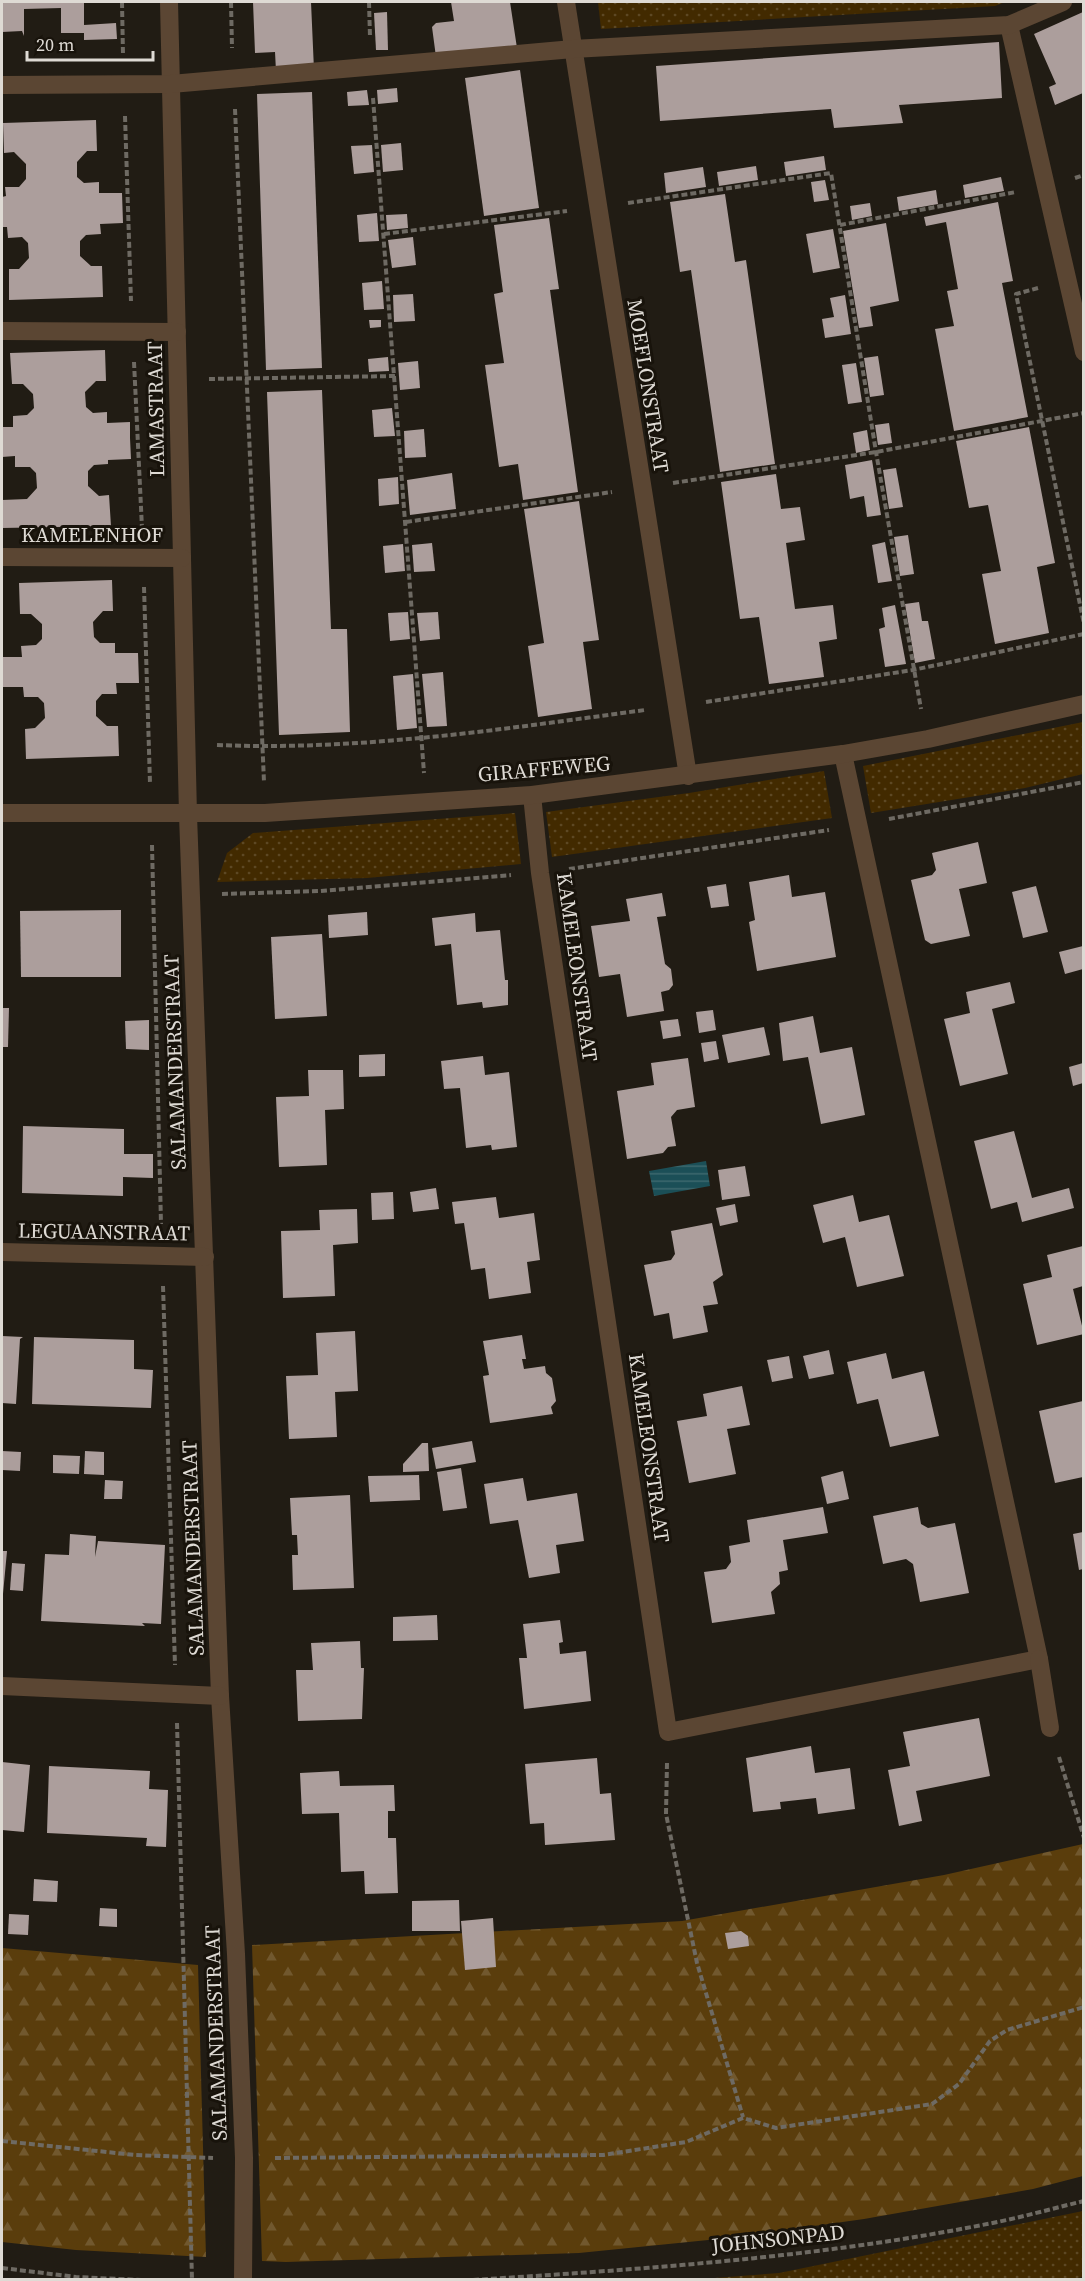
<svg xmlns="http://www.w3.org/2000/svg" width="1085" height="2281" font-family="'Source Serif 4',serif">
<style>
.green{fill:url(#green-dots)}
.forest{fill:url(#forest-firs)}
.water{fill:url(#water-rules)}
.building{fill:#ac9e9c}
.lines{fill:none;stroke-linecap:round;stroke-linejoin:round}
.path{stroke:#6e6a63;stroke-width:4;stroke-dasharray:6 3;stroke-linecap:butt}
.street{stroke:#5b4633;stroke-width:18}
.labels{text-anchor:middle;stroke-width:6;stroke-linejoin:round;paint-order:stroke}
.street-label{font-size:21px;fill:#dedad4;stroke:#18130b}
</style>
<defs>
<pattern id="green-dots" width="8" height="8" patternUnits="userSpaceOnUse" patternTransform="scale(1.5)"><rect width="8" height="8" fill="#422a00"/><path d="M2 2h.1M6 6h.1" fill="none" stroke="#5d4824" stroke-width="1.8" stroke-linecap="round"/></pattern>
<pattern id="forest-firs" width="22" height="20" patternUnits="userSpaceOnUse" patternTransform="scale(1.5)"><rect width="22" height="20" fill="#5a3d0c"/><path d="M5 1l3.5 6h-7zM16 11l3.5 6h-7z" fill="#71582e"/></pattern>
<pattern id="water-rules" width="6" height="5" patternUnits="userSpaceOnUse" patternTransform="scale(1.5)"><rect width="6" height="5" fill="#1b4f57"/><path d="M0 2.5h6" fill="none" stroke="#3c686e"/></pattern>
</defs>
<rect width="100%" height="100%" fill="#211c14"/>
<g class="green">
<path d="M 598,2 L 1005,2 L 995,6 L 601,29 Z"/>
<path d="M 1083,722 L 1083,774 L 1025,788 L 871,813 L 863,766 Z"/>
<path d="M 824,771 L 832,818 L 552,857 L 546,812 L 689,793 Z"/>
<path d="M 515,813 L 521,864 L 367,878 L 217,882 L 227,853 L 253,833 Z"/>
<path d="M 1083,2211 L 1083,2277 L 1072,2279 L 688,2280 L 779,2273 Z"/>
</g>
<g class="forest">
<path d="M 1083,1844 L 1083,2176 L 1033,2189 L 864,2219 L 728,2238 L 579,2253 L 286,2262 L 262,2261 L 252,1945 L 682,1921 L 944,1875 Z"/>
<path d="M 2,1948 L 198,1965 L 206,2257 L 76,2250 L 2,2242 Z"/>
</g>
<path class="water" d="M 706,1161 L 710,1186 L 654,1196 L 649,1171 Z"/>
<g class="building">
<path d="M 2,2 L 84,2 L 84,25 L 116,23 L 117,39 L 84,40 L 84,33 L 61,33 L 61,8 L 24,9 L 24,36 L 22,31 L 2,32 Z"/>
<path d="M 253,2 L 311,2 L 314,70 L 276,71 L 275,52 L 255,53 Z"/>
<path d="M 451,2 L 510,2 L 517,48 L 436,57 L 432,27 L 436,23 L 454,21 Z"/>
<path d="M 387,12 L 388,50 L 376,50 L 374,13 Z"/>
<path d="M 1083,12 L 1083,93 L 1055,105 L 1049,87 L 1056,84 L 1034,34 Z"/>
<path d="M 999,42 L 1002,98 L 899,105 L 903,123 L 834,128 L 831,109 L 660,121 L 656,66 Z"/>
<path d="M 520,70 L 539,208 L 484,216 L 465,78 Z"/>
<path d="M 397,88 L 398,102 L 378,104 L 377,90 Z"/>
<path d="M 367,90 L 369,105 L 348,106 L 347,92 Z"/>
<path d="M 312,92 L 322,368 L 266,370 L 257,94 Z"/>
<path d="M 96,120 L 97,151 L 87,151 L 77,162 L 77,177 L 84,183 L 99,182 L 99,193 L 122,193 L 123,223 L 100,224 L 101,234 L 86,235 L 80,241 L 80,256 L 91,266 L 102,266 L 103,297 L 9,300 L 9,269 L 19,269 L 29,258 L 28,243 L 22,237 L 8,238 L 7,227 L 2,227 L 2,197 L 6,196 L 5,187 L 19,187 L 26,179 L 26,164 L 14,152 L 4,153 L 3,123 Z"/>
<path d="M 401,143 L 403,170 L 383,172 L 381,145 Z"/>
<path d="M 372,145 L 374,172 L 354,174 L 351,146 Z"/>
<path d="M 824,156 L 826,170 L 786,176 L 784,162 Z"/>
<path d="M 756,166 L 758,180 L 719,186 L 717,172 Z"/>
<path d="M 703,167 L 706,187 L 666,193 L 664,173 Z"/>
<path d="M 1001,177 L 1004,191 L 965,198 L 963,185 Z"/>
<path d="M 825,180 L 829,200 L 814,202 L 811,182 Z"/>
<path d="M 936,190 L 938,204 L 899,211 L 897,197 Z"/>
<path d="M 725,194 L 735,262 L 746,260 L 775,464 L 720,472 L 691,270 L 680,272 L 670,202 Z"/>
<path d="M 998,202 L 1013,281 L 1002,283 L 1028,417 L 954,431 L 935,329 L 954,326 L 947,291 L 958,289 L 946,222 L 926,226 L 924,217 Z"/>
<path d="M 870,203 L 872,216 L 852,220 L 850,206 Z"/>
<path d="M 377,213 L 379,241 L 359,242 L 357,215 Z"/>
<path d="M 407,214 L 408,228 L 387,230 L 386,215 Z"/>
<path d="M 549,218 L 559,289 L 550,290 L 578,492 L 523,500 L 518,464 L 499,467 L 485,365 L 504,363 L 494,294 L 503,292 L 494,225 Z"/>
<path d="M 886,223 L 899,301 L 870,307 L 873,326 L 859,328 L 843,231 Z"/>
<path d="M 833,229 L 840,268 L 813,273 L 806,234 Z"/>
<path d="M 413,237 L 416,265 L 392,268 L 388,240 Z"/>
<path d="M 382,281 L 384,309 L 364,310 L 362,283 Z"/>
<path d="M 413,294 L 415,321 L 394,322 L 393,295 Z"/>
<path d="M 845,295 L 851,334 L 825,338 L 822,319 L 834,317 L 830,298 Z"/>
<path d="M 369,320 L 381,320 L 381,327 L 370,328 Z"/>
<path d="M 105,350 L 106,381 L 96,381 L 85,392 L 86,407 L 93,413 L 107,412 L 107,423 L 130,422 L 130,438 L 131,459 L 108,460 L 108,464 L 94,465 L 88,471 L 88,486 L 99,496 L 109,495 L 111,526 L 2,528 L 2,500 L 27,499 L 37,488 L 36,473 L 30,467 L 15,467 L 15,456 L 2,457 L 2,427 L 13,427 L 13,416 L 27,415 L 34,408 L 33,394 L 23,384 L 12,384 L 10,353 Z"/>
<path d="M 878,356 L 884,395 L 870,397 L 864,358 Z"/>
<path d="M 388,357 L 389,371 L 369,372 L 368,359 Z"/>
<path d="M 418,361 L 420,388 L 400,390 L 398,363 Z"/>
<path d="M 856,363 L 862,402 L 848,404 L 842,365 Z"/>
<path d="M 322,390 L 331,629 L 347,629 L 350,732 L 279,735 L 267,392 Z"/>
<path d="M 392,408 L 395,436 L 374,437 L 372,410 Z"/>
<path d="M 889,423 L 892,443 L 878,445 L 875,425 Z"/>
<path d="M 1029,427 L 1055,563 L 1037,567 L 1049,633 L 995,644 L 982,574 L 1001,571 L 988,505 L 969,508 L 956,441 Z"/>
<path d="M 424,429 L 426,457 L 405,458 L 404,431 Z"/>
<path d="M 867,430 L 870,450 L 856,453 L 853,433 Z"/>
<path d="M 872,460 L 881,515 L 867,517 L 864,496 L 850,499 L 845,465 Z"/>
<path d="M 896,468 L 903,507 L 889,509 L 883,470 Z"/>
<path d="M 452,473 L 456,509 L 410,515 L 407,480 Z"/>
<path d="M 776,474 L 781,509 L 800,507 L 805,540 L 786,543 L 795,609 L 833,605 L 837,639 L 819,642 L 824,677 L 769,684 L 759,617 L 740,619 L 721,482 Z"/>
<path d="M 398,477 L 399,504 L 379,506 L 378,479 Z"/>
<path d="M 579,501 L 599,640 L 583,642 L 592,709 L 538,717 L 528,646 L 544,643 L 524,509 Z"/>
<path d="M 908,535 L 914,574 L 900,576 L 894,537 Z"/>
<path d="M 885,542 L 892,581 L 878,583 L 872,545 Z"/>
<path d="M 432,543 L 435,571 L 414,572 L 412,545 Z"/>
<path d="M 403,544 L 405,571 L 385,573 L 383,546 Z"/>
<path d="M 112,580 L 113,611 L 103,611 L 93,622 L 94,637 L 100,643 L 115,643 L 115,653 L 138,653 L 139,683 L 116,683 L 117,694 L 102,694 L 96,701 L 96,716 L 107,726 L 118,726 L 119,756 L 26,759 L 25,729 L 35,728 L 45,718 L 44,703 L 38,697 L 24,697 L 23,687 L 2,687 L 2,657 L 22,657 L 21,646 L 36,645 L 42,639 L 42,624 L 31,614 L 20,614 L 19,583 Z"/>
<path d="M 919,602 L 922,621 L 928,621 L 935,659 L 915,663 L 905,604 Z"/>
<path d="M 895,605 L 906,664 L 885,667 L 879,629 L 885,627 L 882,608 Z"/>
<path d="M 408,612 L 410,639 L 390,641 L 388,613 Z"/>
<path d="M 438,612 L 440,639 L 420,641 L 417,613 Z"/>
<path d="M 443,672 L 447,726 L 427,727 L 422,674 Z"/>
<path d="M 413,674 L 417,728 L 397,730 L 393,676 Z"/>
<path d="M 978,842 L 987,883 L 959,889 L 970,936 L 931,944 L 925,940 L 911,880 L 932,875 L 936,870 L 932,853 Z"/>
<path d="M 789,875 L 792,897 L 825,892 L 836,957 L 757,971 L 749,922 L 755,920 L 749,882 Z"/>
<path d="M 726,884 L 729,906 L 711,908 L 707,887 Z"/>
<path d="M 1036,886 L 1048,932 L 1023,938 L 1012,892 Z"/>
<path d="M 662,893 L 666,916 L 657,917 L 665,964 L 671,969 L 673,985 L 669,990 L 661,992 L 664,1011 L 627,1017 L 620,974 L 599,977 L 591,926 L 630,921 L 626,899 Z"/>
<path d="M 121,910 L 121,977 L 21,977 L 20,911 Z"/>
<path d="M 367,912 L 368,935 L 329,938 L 328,915 Z"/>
<path d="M 475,913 L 476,932 L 500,930 L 505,980 L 508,980 L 508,1005 L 483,1008 L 482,1002 L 457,1005 L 451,944 L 435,946 L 432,918 Z"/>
<path d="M 322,934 L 327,1016 L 275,1019 L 271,937 Z"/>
<path d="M 1083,946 L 1083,969 L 1065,974 L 1059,952 Z"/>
<path d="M 1010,982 L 1015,1003 L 992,1009 L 1008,1074 L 960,1086 L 944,1019 L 970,1013 L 966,992 Z"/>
<path d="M 2,1008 L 9,1008 L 8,1047 L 2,1047 Z"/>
<path d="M 713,1010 L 716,1030 L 699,1033 L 696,1012 Z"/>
<path d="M 813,1016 L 820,1053 L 852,1047 L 865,1115 L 821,1124 L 808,1057 L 783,1061 L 779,1023 Z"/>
<path d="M 678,1019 L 681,1036 L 663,1039 L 660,1021 Z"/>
<path d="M 149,1020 L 149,1050 L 126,1049 L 125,1021 Z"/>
<path d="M 764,1027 L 770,1055 L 728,1063 L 722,1035 Z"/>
<path d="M 716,1041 L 719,1059 L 704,1062 L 701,1043 Z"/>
<path d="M 385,1054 L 385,1076 L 359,1077 L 359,1055 Z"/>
<path d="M 483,1056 L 485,1075 L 509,1072 L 517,1147 L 492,1150 L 491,1145 L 466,1148 L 460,1088 L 444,1089 L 441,1061 Z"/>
<path d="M 688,1058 L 695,1107 L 677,1110 L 671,1117 L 676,1146 L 668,1147 L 663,1153 L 627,1159 L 617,1091 L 654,1085 L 651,1063 Z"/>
<path d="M 1083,1063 L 1083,1083 L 1073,1086 L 1069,1067 Z"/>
<path d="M 308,1070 L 343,1070 L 344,1109 L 325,1110 L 327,1165 L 279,1167 L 276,1097 L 309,1096 Z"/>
<path d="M 23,1126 L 124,1129 L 124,1154 L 153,1154 L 153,1178 L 123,1177 L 123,1196 L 22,1193 Z"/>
<path d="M 1014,1131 L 1032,1198 L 1069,1188 L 1074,1208 L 1022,1222 L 1017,1202 L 991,1209 L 974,1141 Z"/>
<path d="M 745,1166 L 750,1196 L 722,1200 L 718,1170 Z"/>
<path d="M 436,1188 L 439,1209 L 413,1212 L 410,1192 Z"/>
<path d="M 393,1192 L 394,1219 L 372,1220 L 371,1193 Z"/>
<path d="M 853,1195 L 859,1222 L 889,1215 L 904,1276 L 857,1287 L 845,1237 L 823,1243 L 813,1205 Z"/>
<path d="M 496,1197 L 499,1218 L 534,1213 L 540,1260 L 527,1262 L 531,1293 L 489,1299 L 485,1268 L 471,1270 L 464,1223 L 455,1224 L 452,1202 Z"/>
<path d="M 735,1204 L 738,1222 L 720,1226 L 716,1208 Z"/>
<path d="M 357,1209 L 358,1243 L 333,1245 L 335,1296 L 283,1298 L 281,1231 L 320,1230 L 319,1210 Z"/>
<path d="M 712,1223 L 723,1275 L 713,1282 L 718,1304 L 703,1306 L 708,1332 L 673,1339 L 669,1313 L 654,1316 L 644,1265 L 671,1260 L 675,1254 L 671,1231 Z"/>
<path d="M 1083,1246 L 1083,1286 L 1073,1289 L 1084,1334 L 1037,1345 L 1023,1284 L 1052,1277 L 1047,1255 Z"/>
<path d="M 355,1331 L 358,1391 L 335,1392 L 337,1437 L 289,1439 L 286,1376 L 318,1375 L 316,1333 Z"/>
<path d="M 522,1335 L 526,1359 L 522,1359 L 524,1369 L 545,1366 L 546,1373 L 552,1378 L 556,1401 L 551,1407 L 553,1414 L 490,1423 L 483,1376 L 489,1375 L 483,1341 Z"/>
<path d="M 2,1336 L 23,1337 L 20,1339 L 16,1404 L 2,1403 Z"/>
<path d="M 34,1337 L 134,1340 L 134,1369 L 153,1370 L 151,1408 L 32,1404 Z"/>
<path d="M 829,1350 L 834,1374 L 809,1379 L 803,1356 Z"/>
<path d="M 886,1353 L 892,1379 L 924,1371 L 939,1436 L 890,1447 L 878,1399 L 857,1404 L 847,1362 Z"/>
<path d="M 789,1356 L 793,1378 L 772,1382 L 767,1360 Z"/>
<path d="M 742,1386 L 750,1425 L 727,1429 L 736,1474 L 689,1483 L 677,1421 L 707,1416 L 703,1394 Z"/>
<path d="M 1083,1401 L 1083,1477 L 1055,1483 L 1039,1411 Z"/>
<path d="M 472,1441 L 476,1462 L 436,1469 L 432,1448 Z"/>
<path d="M 422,1443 L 428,1443 L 429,1471 L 403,1472 L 403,1464 Z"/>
<path d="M 2,1451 L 21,1452 L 20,1471 L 2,1470 Z"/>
<path d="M 85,1451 L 104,1452 L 104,1475 L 84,1474 Z"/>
<path d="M 53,1455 L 80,1456 L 79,1474 L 53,1473 Z"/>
<path d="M 461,1468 L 467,1508 L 443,1511 L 437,1472 Z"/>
<path d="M 843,1471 L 849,1499 L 827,1504 L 821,1477 Z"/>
<path d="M 419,1475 L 420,1500 L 370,1502 L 368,1476 Z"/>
<path d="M 523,1478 L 527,1501 L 577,1493 L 584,1541 L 556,1545 L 560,1573 L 529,1578 L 518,1520 L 490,1524 L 484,1484 Z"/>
<path d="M 105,1480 L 123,1481 L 122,1499 L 104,1499 Z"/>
<path d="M 350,1495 L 354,1588 L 293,1590 L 292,1555 L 298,1555 L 297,1535 L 292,1535 L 290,1498 Z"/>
<path d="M 823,1507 L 828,1533 L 783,1540 L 788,1570 L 779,1572 L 780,1584 L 771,1592 L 775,1614 L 712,1623 L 704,1572 L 726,1569 L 731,1562 L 729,1546 L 750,1542 L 747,1520 Z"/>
<path d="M 918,1507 L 921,1524 L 928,1528 L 955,1523 L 969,1593 L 920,1602 L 913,1564 L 906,1559 L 883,1564 L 873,1516 Z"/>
<path d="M 1083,1532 L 1083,1569 L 1079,1570 L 1073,1534 Z"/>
<path d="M 70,1534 L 96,1536 L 95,1557 L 98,1541 L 165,1545 L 161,1624 L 142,1623 L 145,1626 L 41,1621 L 45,1554 L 69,1555 Z"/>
<path d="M 2,1551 L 7,1551 L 3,1594 L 2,1594 Z"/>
<path d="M 12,1563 L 25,1564 L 23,1591 L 10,1590 Z"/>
<path d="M 437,1615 L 438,1640 L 393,1641 L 393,1617 Z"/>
<path d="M 560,1620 L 563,1642 L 559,1643 L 560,1654 L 586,1651 L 591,1701 L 524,1709 L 519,1658 L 527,1658 L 523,1624 Z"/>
<path d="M 360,1641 L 361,1668 L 364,1668 L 362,1719 L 298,1721 L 296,1670 L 313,1670 L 311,1643 Z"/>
<path d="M 979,1718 L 990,1776 L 916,1791 L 922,1821 L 899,1826 L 888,1770 L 910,1766 L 903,1732 Z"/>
<path d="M 811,1746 L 815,1773 L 850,1768 L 855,1809 L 818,1814 L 816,1798 L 780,1802 L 781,1809 L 753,1812 L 746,1758 Z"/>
<path d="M 597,1758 L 600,1794 L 611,1793 L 615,1840 L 545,1845 L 544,1823 L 530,1824 L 525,1764 Z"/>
<path d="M 2,1762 L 30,1765 L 24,1832 L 2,1830 Z"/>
<path d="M 49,1766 L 150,1771 L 149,1789 L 168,1790 L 166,1847 L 146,1846 L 147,1838 L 47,1833 Z"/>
<path d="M 339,1771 L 340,1786 L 394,1785 L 395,1811 L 388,1811 L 388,1838 L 396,1838 L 398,1893 L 365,1894 L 364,1871 L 341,1872 L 339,1813 L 302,1814 L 300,1773 Z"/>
<path d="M 34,1879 L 58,1881 L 57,1902 L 33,1901 Z"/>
<path d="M 459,1900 L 460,1931 L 412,1931 L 412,1901 Z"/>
<path d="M 100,1908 L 117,1909 L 117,1927 L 99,1926 Z"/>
<path d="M 9,1914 L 29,1915 L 28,1935 L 8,1934 Z"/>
<path d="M 493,1918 L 496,1967 L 465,1970 L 461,1921 Z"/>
<path d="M 741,1931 L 748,1936 L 749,1946 L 728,1949 L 725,1933 Z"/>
</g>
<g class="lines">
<g class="path">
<path d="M 122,2 L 123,55"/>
<path d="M 231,2 L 232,48"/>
<path d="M 369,2 L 370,37"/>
<path d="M 373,98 L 424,773"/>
<path d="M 235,109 L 264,782"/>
<path d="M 125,116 L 131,301"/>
<path d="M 1075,178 L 1084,175"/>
<path d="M 628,203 L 831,173 L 876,452 L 921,709"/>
<path d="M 840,225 L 1016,192"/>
<path d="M 384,234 L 567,211"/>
<path d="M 1038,288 L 1016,294 L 1084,624"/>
<path d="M 134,362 L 142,528"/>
<path d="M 209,379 L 395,376"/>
<path d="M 673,483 L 876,452 L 1084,413"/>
<path d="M 406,522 L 612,492"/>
<path d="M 144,587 L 150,783"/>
<path d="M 706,702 L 913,670 L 1084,634"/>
<path d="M 217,745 C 361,751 503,729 645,710"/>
<path d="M 889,819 L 1084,782"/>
<path d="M 152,845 L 161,1224"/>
<path d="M 569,869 L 829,830"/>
<path d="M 222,894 L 320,891 L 511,875"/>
<path d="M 163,1286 L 175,1665"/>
<path d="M 177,1723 L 192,2280"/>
<path d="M 1059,1757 L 1084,1838"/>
<path d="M 667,1763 L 666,1814 L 697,1963 L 743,2117"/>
<path d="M 2,2141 L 135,2155 L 213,2158"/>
<path d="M 275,2158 L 603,2155 L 686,2142 L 743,2118 L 776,2128 L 932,2104 L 959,2084 L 990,2041 L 1007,2030 L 1084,2007"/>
<path d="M 2,2268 L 76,2277 L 141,2280"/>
<path d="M 473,2280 C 643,2269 814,2258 982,2225 C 1016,2219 1050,2209 1084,2201"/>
</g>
<g class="street">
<path d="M 169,2 L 188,815 L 220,1696 L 236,1954 L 244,2158 L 243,2280"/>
<path d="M 566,2 L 688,776"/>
<path d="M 1009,25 L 1084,352"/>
<path d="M 2,85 L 171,84 L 573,49 L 1009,25 L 1063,2"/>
<path d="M 2,331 L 177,332"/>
<path d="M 2,557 L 182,558"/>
<path d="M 532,795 L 540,873 L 668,1732 L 1039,1659 L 843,754"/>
<path d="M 2,813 L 265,813 L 532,795 L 843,754 L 928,739 L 1084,704"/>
<path d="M 2,1252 L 205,1257"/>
<path d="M 1039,1659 L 1050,1728"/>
<path d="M 2,1686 L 220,1696"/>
</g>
</g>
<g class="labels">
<g class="street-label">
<text transform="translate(648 386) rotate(81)" y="7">MOEFLONSTRAAT</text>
<text transform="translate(156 409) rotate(-91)" y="7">LAMASTRAAT</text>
<text x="92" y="542">KAMELENHOF</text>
<text transform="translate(544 769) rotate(-5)" y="7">GIRAFFEWEG</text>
<text transform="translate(577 967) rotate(82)" y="7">KAMELEONSTRAAT</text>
<text transform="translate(175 1062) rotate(-92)" y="7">SALAMANDERSTRAAT</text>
<text transform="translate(104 1232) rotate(1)" y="7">LEGUAANSTRAAT</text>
<text transform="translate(649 1448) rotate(82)" y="7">KAMELEONSTRAAT</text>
<text transform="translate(193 1548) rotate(-92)" y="7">SALAMANDERSTRAAT</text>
<text transform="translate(216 2033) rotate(-92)" y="7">SALAMANDERSTRAAT</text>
<text transform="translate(778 2239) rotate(-6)" y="7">JOHNSONPAD</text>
</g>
</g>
<rect width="1085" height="2281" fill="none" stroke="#dedad4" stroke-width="6"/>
<path d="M27 51v9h126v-9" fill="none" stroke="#dedad4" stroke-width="3"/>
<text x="36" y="51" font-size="18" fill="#dedad4" stroke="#18130b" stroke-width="4.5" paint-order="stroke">20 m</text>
</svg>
